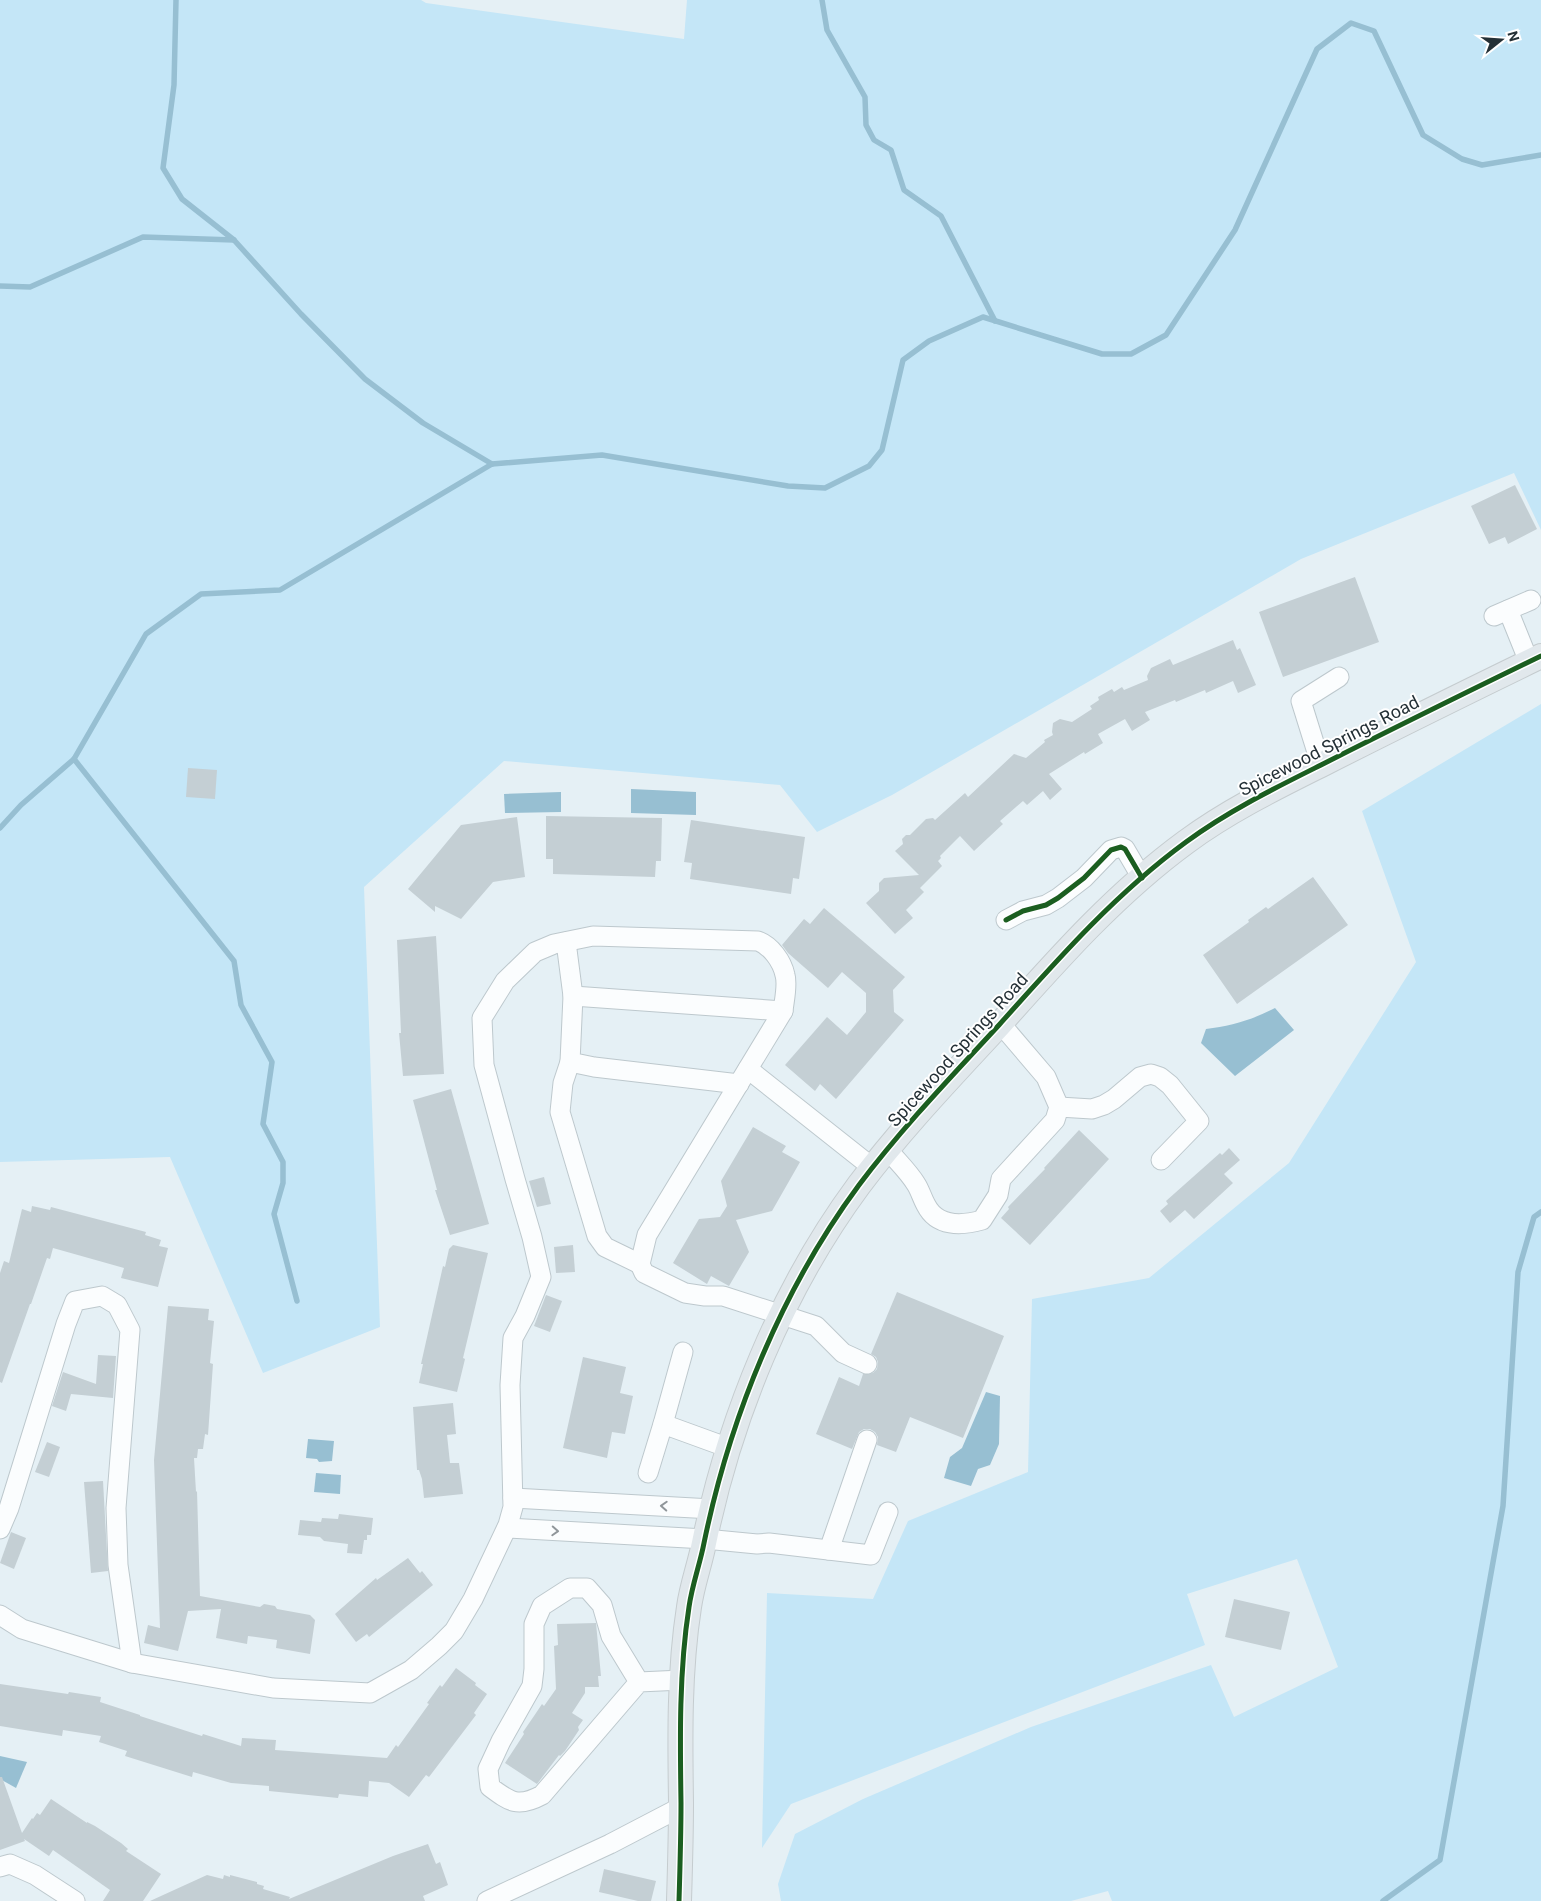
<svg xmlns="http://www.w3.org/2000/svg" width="1541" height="1901" font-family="Roboto,sans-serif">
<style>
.green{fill:#c4e6f7}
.water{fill:#97bfd2}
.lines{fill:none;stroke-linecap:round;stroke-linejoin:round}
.stream{stroke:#97bfd2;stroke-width:5.5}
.building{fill:#c4cfd4}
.minor-casing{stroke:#bdc8cd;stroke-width:21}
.major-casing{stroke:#c5cccf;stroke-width:26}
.minor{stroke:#fbfdfe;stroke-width:19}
.major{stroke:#e1e8ec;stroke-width:24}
.cycleway-casing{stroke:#fff;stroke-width:8}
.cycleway{stroke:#1b5e20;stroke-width:5}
.oneway{stroke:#90969a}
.labels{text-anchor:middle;stroke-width:4;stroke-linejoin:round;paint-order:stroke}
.street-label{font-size:18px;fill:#243036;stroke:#fff}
</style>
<rect width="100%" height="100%" fill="#e5f0f5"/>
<g class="green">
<path d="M 0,0 L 421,0 L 426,3 L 684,39 L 687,0 L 1541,0 L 1541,530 L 1514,473 L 1301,559 L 892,795 L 817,832 L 780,785 L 504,761 L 364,887 L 380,1327 L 263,1373 L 170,1157 L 0,1162 Z"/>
<path d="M 1541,704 L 1541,1901 L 1112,1901 L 1108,1891 L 1071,1901 L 781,1901 L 778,1884 L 795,1834 L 863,1799 L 1031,1727 L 1211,1665 L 1234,1717 L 1338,1667 L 1297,1559 L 1187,1594 L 1205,1645 L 791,1804 L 762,1848 L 767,1593 L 873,1599 L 908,1521 L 1028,1472 L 1032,1299 L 1149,1278 L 1289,1163 L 1416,962 L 1362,811 Z"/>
</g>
<g class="water">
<path d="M 631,789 L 696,792 L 696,815 L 631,813 Z"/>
<path d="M 561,792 L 561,812 L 505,813 L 504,794 Z"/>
<path d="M 1275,1008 L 1294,1030 L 1235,1076 L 1201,1043 L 1206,1029 C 1231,1026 1252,1020 1275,1008 Z"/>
<path d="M 986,1392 L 1000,1396 L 999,1444 L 990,1465 L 978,1469 L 971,1486 L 944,1478 L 950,1457 L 962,1448 Z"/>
<path d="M 308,1439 L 334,1441 L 332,1461 L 319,1462 L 317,1459 L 306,1458 Z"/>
<path d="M 316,1473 L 341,1475 L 340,1494 L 314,1492 Z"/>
<path d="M 0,1756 L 27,1762 L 16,1788 L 0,1779 Z"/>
</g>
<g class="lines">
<g class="stream">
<path d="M 176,0 L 174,85 L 163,168 L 182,199 L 234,240 L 301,314 L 365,379 L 423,423 L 492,464"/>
<path d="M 822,0 L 827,30 L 865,97 L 866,125 L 874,140 L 891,150 L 904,190 L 941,216 L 995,321"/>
<path d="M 0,286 L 30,287 L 143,237 L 234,240"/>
<path d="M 74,759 L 234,961 L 241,1005 L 272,1062 L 263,1124 L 283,1162 L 283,1183 L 274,1214 L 297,1301"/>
<path d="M 0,828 L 21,805 L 74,759 L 146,634 L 201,594 L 280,590 L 492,464 L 602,455 L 788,486 L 825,488 L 869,466 L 882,450 L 903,360 L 929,341 L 983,317 L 1102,354 L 1131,354 L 1166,335 L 1235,230 L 1317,49 L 1351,23 L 1374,31 L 1423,135 L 1462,159 L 1482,165 L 1541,155"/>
<path d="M 1383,1901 L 1440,1860 L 1503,1506 L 1518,1272 L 1534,1217 L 1541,1212"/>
</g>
</g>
<g class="building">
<path d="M 1515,485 L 1537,529 L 1508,544 L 1505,537 L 1489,544 L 1471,506 Z"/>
<path d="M 1355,577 L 1379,642 L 1283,677 L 1259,612 Z"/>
<path d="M 1233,640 L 1237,650 L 1240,648 L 1256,685 L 1238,693 L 1233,681 L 1206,693 L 1205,690 L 1176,702 L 1175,700 L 1145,712 L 1150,720 L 1132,731 L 1125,719 L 1098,734 L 1103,743 L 1085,754 L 1084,752 L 1049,774 L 1062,789 L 1050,800 L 1043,791 L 1027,805 L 1023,801 L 1000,821 L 1003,824 L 974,851 L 960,836 L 940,856 L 941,858 L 938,861 L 942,866 L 920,888 L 924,892 L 906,910 L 913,918 L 895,934 L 866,903 L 879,891 L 879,883 L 884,878 L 919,875 L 895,851 L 903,844 L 902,839 L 906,835 L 910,835 L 926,819 L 933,818 L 935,820 L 965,793 L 968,797 L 1014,754 L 1026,758 L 1045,742 L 1044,740 L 1053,735 L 1052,732 L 1053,723 L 1060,719 L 1072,722 L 1092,709 L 1090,706 L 1099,700 L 1098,697 L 1112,689 L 1114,692 L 1122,687 L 1124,690 L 1148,680 L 1147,676 L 1151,668 L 1170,659 L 1173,665 Z"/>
<path d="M 188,768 L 217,770 L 215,799 L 186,797 Z"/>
<path d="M 546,816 L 662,818 L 661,861 L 656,861 L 655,877 L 553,874 L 553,859 L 546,859 Z"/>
<path d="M 517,817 L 525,877 L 493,882 L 461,919 L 435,906 L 435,912 L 408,889 L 461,825 Z"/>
<path d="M 691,820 L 805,837 L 799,879 L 793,878 L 791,894 L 690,879 L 692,863 L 684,862 Z"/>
<path d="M 1313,877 L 1348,925 L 1237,1004 L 1203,955 L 1249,922 L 1248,920 L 1266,907 L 1268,909 Z"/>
<path d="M 824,908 L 905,977 L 893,990 L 894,1012 L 904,1020 L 836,1099 L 820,1084 L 815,1091 L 785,1065 L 827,1017 L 847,1035 L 866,1012 L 866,993 L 842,972 L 828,988 L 788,953 L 782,945 L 804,919 L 810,924 Z"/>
<path d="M 436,936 L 444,1074 L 403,1076 L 399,1033 L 401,1033 L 397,940 Z"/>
<path d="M 451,1089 L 489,1224 L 450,1235 L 435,1190 L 437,1190 L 413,1100 Z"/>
<path d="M 753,1127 L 786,1146 L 782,1152 L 800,1162 L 772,1211 L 736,1220 L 749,1252 L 729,1286 L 711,1276 L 707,1284 L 673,1263 L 699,1219 L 720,1217 L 727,1206 L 721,1181 Z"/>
<path d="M 1079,1130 L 1109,1159 L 1030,1245 L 1001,1218 L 1009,1209 L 1008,1207 L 1045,1169 L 1044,1168 Z"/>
<path d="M 1229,1148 L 1240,1160 L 1224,1174 L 1233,1183 L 1194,1219 L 1185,1210 L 1170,1223 L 1160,1211 L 1168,1204 L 1166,1201 L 1220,1153 L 1222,1155 Z"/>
<path d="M 544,1177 L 551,1204 L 537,1207 L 529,1181 Z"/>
<path d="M 32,1206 L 50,1210 L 51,1207 L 146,1232 L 145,1235 L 161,1240 L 159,1246 L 168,1248 L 158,1287 L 121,1278 L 124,1268 L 53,1248 L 50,1259 L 47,1258 L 31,1304 L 30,1304 L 2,1383 L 0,1382 L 0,1273 L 4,1261 L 9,1263 L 22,1209 L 31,1212 Z"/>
<path d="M 453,1245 L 488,1253 L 463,1358 L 465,1359 L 457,1392 L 419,1383 L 423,1364 L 421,1364 L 443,1266 L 445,1267 L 449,1249 Z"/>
<path d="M 573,1245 L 575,1272 L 556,1273 L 554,1247 Z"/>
<path d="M 897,1292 L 1004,1336 L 963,1438 L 910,1417 L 896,1452 L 877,1445 L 878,1437 L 875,1432 L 870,1429 L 864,1429 L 859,1432 L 852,1449 L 816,1434 L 839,1377 L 859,1386 L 863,1374 L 873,1373 L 877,1369 L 878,1362 L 876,1357 L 871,1354 Z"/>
<path d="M 546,1295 L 562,1301 L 550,1332 L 534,1326 Z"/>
<path d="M 168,1306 L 209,1309 L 208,1320 L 214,1321 L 210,1363 L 213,1364 L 208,1435 L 205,1434 L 203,1449 L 198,1449 L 197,1458 L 194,1458 L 196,1492 L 197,1491 L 200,1596 L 260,1607 L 264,1604 L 275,1606 L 277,1609 L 310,1615 L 315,1620 L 310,1654 L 276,1648 L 277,1640 L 248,1636 L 247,1644 L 216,1638 L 221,1609 L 188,1611 L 178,1651 L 144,1643 L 148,1625 L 160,1628 L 154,1460 Z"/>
<path d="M 98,1355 L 116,1356 L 113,1398 L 71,1394 L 66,1411 L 52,1406 L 63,1372 L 96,1384 Z"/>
<path d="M 583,1357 L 626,1367 L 620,1393 L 633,1396 L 625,1434 L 612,1432 L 607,1458 L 563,1448 Z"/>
<path d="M 453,1403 L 456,1434 L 447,1435 L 450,1463 L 459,1463 L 463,1494 L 424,1498 L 422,1479 L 419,1470 L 417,1470 L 413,1407 Z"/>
<path d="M 47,1442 L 60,1447 L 49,1477 L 35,1472 Z"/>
<path d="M 103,1481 L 108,1571 L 91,1573 L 84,1482 Z"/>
<path d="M 339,1514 L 373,1518 L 371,1535 L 367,1535 L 367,1540 L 364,1540 L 362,1554 L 347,1553 L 348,1544 L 324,1541 L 320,1537 L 298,1535 L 300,1520 L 321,1522 L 322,1518 L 338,1519 Z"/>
<path d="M 11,1532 L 26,1538 L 14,1569 L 0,1563 Z"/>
<path d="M 408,1558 L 420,1573 L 422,1571 L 433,1585 L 369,1637 L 367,1634 L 356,1642 L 335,1614 L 376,1578 L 377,1580 Z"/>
<path d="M 1234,1599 L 1290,1612 L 1281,1650 L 1225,1637 Z"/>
<path d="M 596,1623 L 601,1676 L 598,1676 L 599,1687 L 585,1687 L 585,1693 L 572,1713 L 583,1720 L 578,1727 L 579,1730 L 565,1751 L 560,1756 L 559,1755 L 537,1784 L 505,1763 L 524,1734 L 523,1732 L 534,1716 L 542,1704 L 544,1706 L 556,1689 L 554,1646 L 558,1645 L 557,1624 Z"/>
<path d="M 456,1668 L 476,1683 L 475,1685 L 487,1694 L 474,1713 L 476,1715 L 429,1777 L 426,1775 L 409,1797 L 389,1783 L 369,1781 L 368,1797 L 339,1794 L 338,1798 L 269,1791 L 269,1786 L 231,1783 L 193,1772 L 192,1777 L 125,1756 L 127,1751 L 99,1742 L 101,1736 L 63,1730 L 62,1736 L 0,1726 L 0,1684 L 68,1694 L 69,1692 L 101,1697 L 100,1702 L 140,1715 L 140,1716 L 202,1736 L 203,1734 L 241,1746 L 242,1738 L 276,1740 L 275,1750 L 387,1758 L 396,1745 L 398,1747 L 429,1704 L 427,1703 L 440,1685 L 442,1687 Z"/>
<path d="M 0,1777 L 2,1777 L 22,1833 L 32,1818 L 33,1819 L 37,1813 L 40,1815 L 51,1799 L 87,1823 L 87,1822 L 95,1826 L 121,1843 L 128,1849 L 126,1851 L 161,1874 L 143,1901 L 103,1901 L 110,1890 L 53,1850 L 49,1856 L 24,1839 L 25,1841 L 0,1850 Z"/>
<path d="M 428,1844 L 436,1864 L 440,1862 L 448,1885 L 423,1896 L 425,1901 L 150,1901 L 207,1875 L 223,1879 L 224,1875 L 230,1877 L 230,1875 L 257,1882 L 257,1884 L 264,1886 L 263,1889 L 290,1897 L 289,1899 L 393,1856 Z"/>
<path d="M 604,1869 L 656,1881 L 651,1901 L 638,1901 L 599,1892 Z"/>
</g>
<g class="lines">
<g class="minor-casing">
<g id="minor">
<path d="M 1508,610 L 1529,662"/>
<path d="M 1494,616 L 1531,600"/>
<path d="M 1321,765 L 1301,701 L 1339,677"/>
<path d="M 1006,920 L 1023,911 L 1046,905 L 1058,898 L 1084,878 L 1111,850 L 1121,847 L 1125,849 L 1142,878"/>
<path d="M 566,942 L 573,996 L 570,1062 L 594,1067 L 739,1084"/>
<path d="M 573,996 L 783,1011"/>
<path d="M 570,1062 L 563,1083 L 560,1112 L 597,1236 L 605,1247 L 640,1264"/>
<path d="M 748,1069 L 873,1168"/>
<path d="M 1059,1107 L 1092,1109 L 1104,1105 L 1114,1099 L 1140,1077 L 1151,1074 L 1160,1077 L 1170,1085 L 1199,1121 L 1161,1160"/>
<path d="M 888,1150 C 897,1161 908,1171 916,1184 C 920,1190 922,1198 926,1205 C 937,1227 961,1226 982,1220 L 998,1195 L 1001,1179 L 1055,1120 L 1059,1107 L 1046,1077 L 1000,1023"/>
<path d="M 663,1424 L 683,1352"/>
<path d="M 648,1473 L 663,1424 L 729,1448"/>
<path d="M 513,1498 L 712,1509"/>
<path d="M 507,1528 L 705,1539 L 757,1544 L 769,1543 L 871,1555 L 888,1512"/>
<path d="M 0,1529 L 9,1508 L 66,1324 L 75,1301 L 102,1296 L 117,1305 L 130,1330 L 116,1508 L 118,1565 L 132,1663"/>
<path d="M 829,1550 L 867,1440"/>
<path d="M 0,1615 L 22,1629 L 132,1663 L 273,1688 L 370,1693 L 411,1670 L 439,1646 L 454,1631 L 473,1599 L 508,1525 L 513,1507 L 510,1385 L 513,1338 L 525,1316 L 541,1277 L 532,1237 L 515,1179 L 484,1065 L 482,1018 L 505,981 L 535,952 L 554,944 L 593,936 L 758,941 C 771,946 782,961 785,975 C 788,985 784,1001 783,1011 L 647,1235 L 640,1264 L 644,1273 L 685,1293 L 705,1296 L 723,1296 L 816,1326 L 843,1353 L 867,1364"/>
<path d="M 639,1682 L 611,1636 L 602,1605 L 587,1588 L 570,1588 L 542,1606 L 534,1624 L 534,1669 L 532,1686 L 501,1741 L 488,1769 L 490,1787 C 510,1802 518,1808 542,1795 L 639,1682 L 682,1680"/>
<path d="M 0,1867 L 10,1864 L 35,1875 L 75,1901"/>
<path d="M 487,1901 L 610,1844 L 681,1807"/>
</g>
</g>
<g class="major-casing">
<path id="major" d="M 679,1901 C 680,1868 681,1835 681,1803 C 680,1738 679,1671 689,1607 C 692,1585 700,1564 704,1543 C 730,1417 782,1289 859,1185 C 902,1128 951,1077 999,1025 C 1057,960 1115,894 1186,842 C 1228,811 1275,788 1321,765 C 1394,728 1467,692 1541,656"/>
</g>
<use href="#minor" class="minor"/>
<use href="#major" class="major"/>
<g class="cycleway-casing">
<g id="cycleway">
<path d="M 1006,920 L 1023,911 L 1046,905 L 1058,898 L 1084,878 L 1111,850 L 1121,847 L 1125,849 L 1142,878"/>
<path d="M 679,1901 C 680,1868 681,1835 681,1803 C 680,1738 679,1671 689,1607 C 692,1585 700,1564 704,1543 C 730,1417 782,1289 859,1185 C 902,1128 951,1077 999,1025 C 1057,960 1115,894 1186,842 C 1228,811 1275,788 1321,765 C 1394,728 1467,692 1541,656"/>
</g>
</g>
<use href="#cycleway" class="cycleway"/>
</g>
<defs><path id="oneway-chevron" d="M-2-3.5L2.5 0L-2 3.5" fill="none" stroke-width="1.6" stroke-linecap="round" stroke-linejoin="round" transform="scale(1.25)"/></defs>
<g class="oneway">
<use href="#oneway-chevron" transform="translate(664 1506) rotate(-177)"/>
<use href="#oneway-chevron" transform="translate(555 1531) rotate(3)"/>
</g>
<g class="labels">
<g class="street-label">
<text transform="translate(1329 746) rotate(-27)" y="6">Spicewood Springs Road</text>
<text transform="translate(958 1050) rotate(-48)" y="6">Spicewood Springs Road</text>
</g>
</g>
<g transform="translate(1501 40) rotate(73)" stroke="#ffffff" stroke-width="4" paint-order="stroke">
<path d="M0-4L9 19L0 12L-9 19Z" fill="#243036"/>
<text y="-8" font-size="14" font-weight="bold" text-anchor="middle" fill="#243036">N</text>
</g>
</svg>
